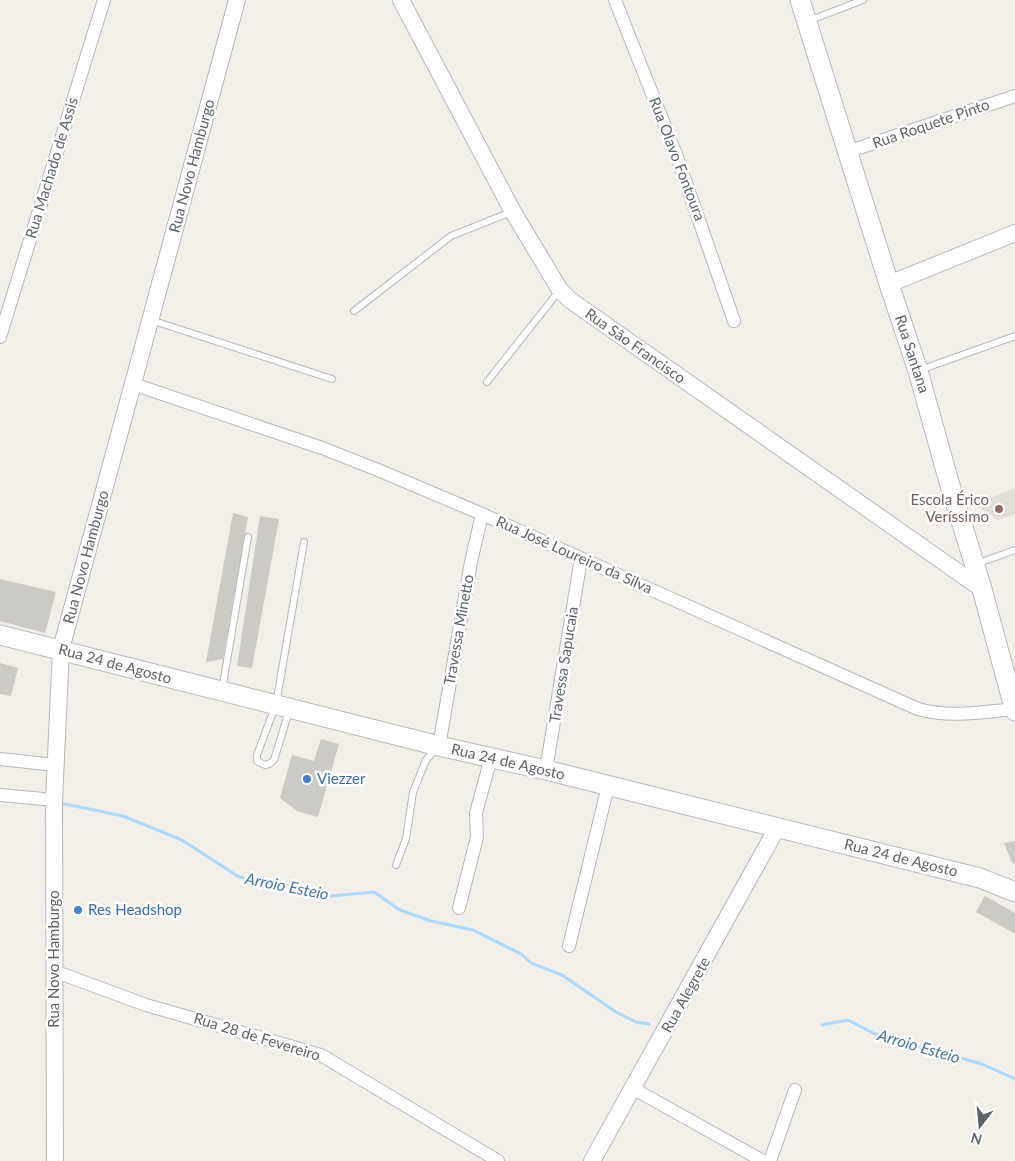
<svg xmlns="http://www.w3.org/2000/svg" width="1015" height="1161" font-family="Lato,sans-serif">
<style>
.education{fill:#e1ded6}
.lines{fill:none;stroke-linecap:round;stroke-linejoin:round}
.stream{stroke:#aadaff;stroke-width:3}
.building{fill:#cccac5}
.service-casing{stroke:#b5b8bc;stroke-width:8}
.minor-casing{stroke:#b5b8bc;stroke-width:14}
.tertiary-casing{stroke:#b5b8bc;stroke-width:18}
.secondary-casing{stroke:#b6babf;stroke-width:21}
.service{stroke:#fff;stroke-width:6}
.minor{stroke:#fff;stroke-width:12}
.tertiary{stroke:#fff;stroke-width:16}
.secondary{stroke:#fff;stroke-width:19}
.education-dot{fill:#8d6e63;stroke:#fff;stroke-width:2}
.shop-dot{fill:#3f7fe0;stroke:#fff;stroke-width:2}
.labels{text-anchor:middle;stroke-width:5;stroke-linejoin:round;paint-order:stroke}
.street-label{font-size:15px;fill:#5f6368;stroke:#fff}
.education-label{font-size:15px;fill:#785e54;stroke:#fff;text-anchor:end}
.shop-label{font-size:15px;fill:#366cbe;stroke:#fff;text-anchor:start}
.water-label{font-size:16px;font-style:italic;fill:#4174aa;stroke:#fff}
</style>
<rect width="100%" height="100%" fill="#f1efe8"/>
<path class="education" d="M 1015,488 L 1015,514 L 998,520 L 975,504 Z"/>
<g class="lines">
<g class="stream">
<path d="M 60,803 L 123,816 L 182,840 L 239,877 L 292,886 L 330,896 L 374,892 L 400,910 L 431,921 L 473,930 L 521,954 L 531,963 L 562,975 L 616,1012 L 636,1022 L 649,1024"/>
<path d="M 822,1025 L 848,1020 L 875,1034 L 982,1064 L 1015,1079"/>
</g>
</g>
<g class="building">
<path d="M 233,513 L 248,517 L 223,659 L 206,662 Z"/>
<path d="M 260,516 L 279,519 L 252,668 L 237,666 Z"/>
<path d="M 0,579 L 56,592 L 45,633 L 0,621 Z"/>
<path d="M 0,663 L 18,668 L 11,696 L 0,694 Z"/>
<path d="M 321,739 L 339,744 L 318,817 L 297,811 L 280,798 L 292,755 L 314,761 Z"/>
<path d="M 1015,841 L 1015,864 L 1012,863 L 1004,843 Z"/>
<path d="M 985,896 L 1015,913 L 1015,934 L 976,912 Z"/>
</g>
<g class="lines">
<g class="service-casing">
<g id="service">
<path d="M 808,21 L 863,0"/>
<path d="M 354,311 L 451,236 L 511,212"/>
<path d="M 151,320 L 332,379"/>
<path d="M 920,370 L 1015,336"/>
<path d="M 487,382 L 559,291"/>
<path d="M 976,564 L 1015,550"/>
<path d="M 222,690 L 248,537"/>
<path d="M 289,711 L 274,760 L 269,764 L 265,765 L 257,761 L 257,755 L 276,704 L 304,542"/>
<path d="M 396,865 L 406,839 L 413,792 L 426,760 L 437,748"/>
</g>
</g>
<g class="minor-casing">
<g id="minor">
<path d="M 615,0 L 677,157 L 734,321"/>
<path d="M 847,152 L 1015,96"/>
<path d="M 0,337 L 104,0"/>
<path d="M 133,384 L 322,448 L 378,470 L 482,514 L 918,709 C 950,718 982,712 1014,709"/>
<path d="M 439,746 L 471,562 L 482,514"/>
<path d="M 0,759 L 55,765"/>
<path d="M 546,770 L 581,559"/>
<path d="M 0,795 L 54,800"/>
<path d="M 459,908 L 477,837 L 476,813 L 491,758"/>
<path d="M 569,946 L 608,786"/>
<path d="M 54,971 L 146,1005 L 321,1055 L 498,1161"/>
<path d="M 634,1089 L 763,1161"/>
<path d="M 770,1161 L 795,1090"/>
</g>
</g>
<g class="tertiary-casing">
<g id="tertiary">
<path d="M 401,0 L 513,212 L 560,290 L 570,300 L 982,589"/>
<path d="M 889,284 L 1015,233"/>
<path d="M 55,1161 L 54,800 L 61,649 L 237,0"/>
<path d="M 592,1161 L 777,828"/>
</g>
</g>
<g class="secondary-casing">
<g id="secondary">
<path d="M 800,0 L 889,284 L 918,371 L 949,482 L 982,589 L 1015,711"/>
<path d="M 0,635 L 439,746 L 546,770 L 980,878 L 1015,892"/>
</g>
</g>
<use href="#service" class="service"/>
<use href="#minor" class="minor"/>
<use href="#tertiary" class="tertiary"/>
<use href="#secondary" class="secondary"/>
</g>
<circle class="education-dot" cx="999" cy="509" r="5"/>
<g class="shop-dot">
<circle cx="307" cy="779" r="5"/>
<circle cx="78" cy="910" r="5"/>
</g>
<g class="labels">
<g class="street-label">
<text transform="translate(931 124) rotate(-19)" y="5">Rua Roquete Pinto</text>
<text transform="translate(677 159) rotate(69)" y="5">Rua Olavo Fontoura</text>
<text transform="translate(192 166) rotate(-75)" y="5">Rua Novo Hamburgo</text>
<text transform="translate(52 168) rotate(-73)" y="5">Rua Machado de Assis</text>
<text transform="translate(635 346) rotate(35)" y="5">Rua São Francisco</text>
<text transform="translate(912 354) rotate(72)" y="5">Rua Santana</text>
<text transform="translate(574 555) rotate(24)" y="5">Rua José Loureiro da Silva</text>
<text transform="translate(86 557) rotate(-75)" y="5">Rua Novo Hamburgo</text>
<text transform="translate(459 630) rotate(-80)" y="5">Travessa Minetto</text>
<text transform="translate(115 664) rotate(15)" y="5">Rua 24 de Agosto</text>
<text transform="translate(564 665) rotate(-81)" y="5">Travessa Sapucaia</text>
<text transform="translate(508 762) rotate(13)" y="5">Rua 24 de Agosto</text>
<text transform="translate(901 858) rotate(14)" y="5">Rua 24 de Agosto</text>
<text transform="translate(54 959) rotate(-90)" y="5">Rua Novo Hamburgo</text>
<text transform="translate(686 995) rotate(-61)" y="5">Rua Alegrete</text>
<text transform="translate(257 1037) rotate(17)" y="5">Rua 28 de Fevereiro</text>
</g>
<g class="education-label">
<text x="989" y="505">Escola Érico<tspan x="989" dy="17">Veríssimo</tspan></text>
</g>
<g class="shop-label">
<text x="317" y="784">Viezzer</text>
<text x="88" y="915">Res Headshop</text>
</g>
<g class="water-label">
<text transform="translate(287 886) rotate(11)" y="6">Arroio Esteio</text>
<text transform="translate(919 1046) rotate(16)" y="6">Arroio Esteio</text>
</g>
</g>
<g transform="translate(980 1126) rotate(196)" stroke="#ffffff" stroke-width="4" paint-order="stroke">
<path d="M0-4L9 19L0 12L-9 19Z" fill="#5f6368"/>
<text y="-8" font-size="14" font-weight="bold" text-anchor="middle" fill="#5f6368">N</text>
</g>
</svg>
